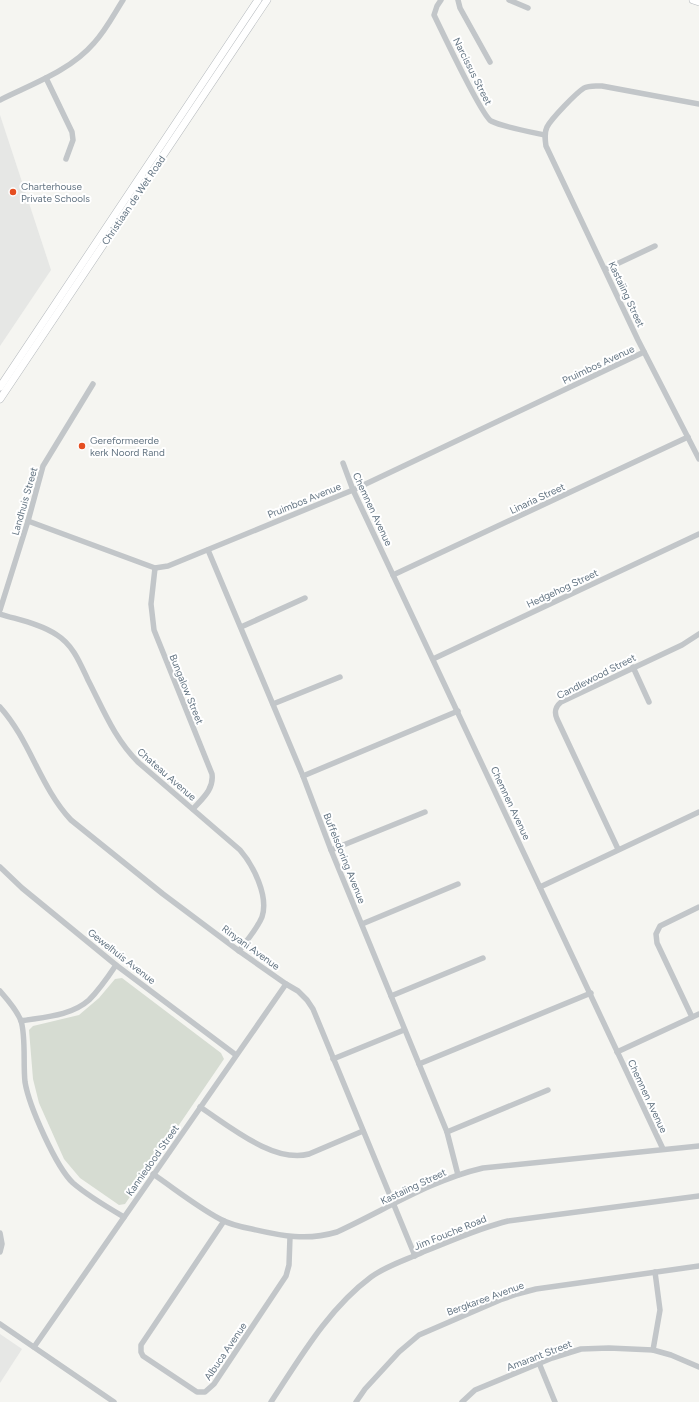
<svg xmlns="http://www.w3.org/2000/svg" width="699" height="1402" font-family="Figtree,sans-serif">
<style>
.built{fill:#e6e7e5}
.green{fill:#d6dcd2}
.lines{fill:none;stroke-linecap:round;stroke-linejoin:round}
.major-casing{stroke:#b5b9bd;stroke-width:8}
.minor{stroke:#c2c6c9;stroke-width:5.5}
.major{stroke:#fff;stroke-width:7}
.poi-dot{fill:#e54e21;stroke:#fff;stroke-width:1.5}
.labels{text-anchor:middle;stroke-width:4;stroke-linejoin:round;paint-order:stroke}
.street-label{font-size:10px;fill:#647583;stroke:#fff}
.poi-label{font-size:10px;fill:#647583;stroke:#fff;text-anchor:start}
</style>
<rect width="100%" height="100%" fill="#f5f5f1"/>
<g class="built">
<path d="M 0,115 L 51,270 L 0,346 Z"/>
<path d="M 0,1334 L 22,1349 L 0,1383 Z"/>
</g>
<path class="green" d="M 122,978 L 221,1053 L 224,1059 L 125,1204 L 119,1205 L 80,1178 L 64,1159 L 39,1103 L 33,1079 L 29,1030 L 33,1026 L 79,1015 L 99,998 L 115,979 Z"/>
<g class="lines">
<g class="major-casing">
<g id="major">
<path d="M 693,0 L 699,2"/>
<path d="M 0,387 L 258,0"/>
<path d="M 0,399 L 267,0"/>
</g>
</g>
<g class="minor">
<path d="M 441,0 L 437,6 L 434,15 C 442,31 481,115 491,121 C 503,127 531,132 545,135"/>
<path d="M 458,0 L 460,8 L 490,62"/>
<path d="M 509,0 L 528,8"/>
<path d="M 46,78 L 72,132 L 73,140 L 66,159"/>
<path d="M 0,100 C 32,84 70,71 94,43 C 106,30 114,14 123,0"/>
<path d="M 699,104 L 602,86 C 596,86 589,85 584,88 C 576,93 551,119 547,127 C 544,133 545,139 546,146 L 638,340 L 699,459"/>
<path d="M 606,269 L 655,246"/>
<path d="M 343,463 L 353,490 L 663,1149"/>
<path d="M 28,521 L 155,568 L 168,566 L 353,490 L 644,352"/>
<path d="M 208,550 L 303,776 L 331,850 L 447,1132 L 458,1175"/>
<path d="M 155,568 L 151,604 L 154,630 L 212,774 C 214,789 203,798 193,809"/>
<path d="M 393,575 L 688,437"/>
<path d="M 0,610 L 28,521 L 43,466 L 93,384"/>
<path d="M 0,614 C 19,620 41,624 57,635 C 73,645 80,663 88,680 C 103,709 115,740 139,763 L 240,850 C 253,865 269,896 262,917 C 257,929 247,940 239,951"/>
<path d="M 241,627 L 305,598"/>
<path d="M 433,659 L 699,534"/>
<path d="M 633,667 L 649,702"/>
<path d="M 273,704 L 340,677"/>
<path d="M 0,707 C 30,740 40,787 71,820 L 163,894 L 239,951 L 286,984 L 298,991 L 307,1000 L 313,1009 L 415,1256"/>
<path d="M 303,776 L 458,711"/>
<path d="M 618,849 L 557,719 C 554,712 555,707 561,702 L 682,645 L 699,634"/>
<path d="M 331,850 L 425,812"/>
<path d="M 0,867 L 22,888 L 116,965 L 236,1055"/>
<path d="M 540,887 L 699,812"/>
<path d="M 362,924 L 458,884"/>
<path d="M 0,991 C 8,1000 17,1010 21,1021 C 26,1036 23,1065 25,1082 C 29,1106 56,1167 73,1183 C 88,1196 107,1207 124,1217"/>
<path d="M 391,996 L 483,958"/>
<path d="M 692,1017 L 657,943 L 656,934 L 660,926 L 699,907"/>
<path d="M 21,1021 C 44,1017 71,1016 89,1000 C 99,990 108,977 116,965"/>
<path d="M 617,1052 L 699,1014"/>
<path d="M 333,1059 L 404,1030"/>
<path d="M 419,1064 L 591,993"/>
<path d="M 200,1107 C 228,1125 274,1164 309,1154 L 363,1131"/>
<path d="M 447,1132 L 548,1090"/>
<path d="M 153,1174 C 175,1189 196,1206 220,1219 C 229,1224 241,1227 252,1229 C 282,1236 307,1241 337,1232 C 385,1210 431,1180 483,1168 L 699,1146"/>
<path d="M 224,1221 L 141,1345 L 141,1352 L 143,1356 L 197,1392 L 205,1392 L 214,1384 L 286,1276 L 289,1265 L 290,1237"/>
<path d="M 0,1233 L 2,1244 L 0,1252"/>
<path d="M 0,1324 L 114,1402"/>
<path d="M 34,1347 L 286,984"/>
<path d="M 653,1350 L 660,1310 L 655,1272"/>
<path d="M 539,1363 L 555,1402"/>
<path d="M 271,1402 C 300,1358 328,1309 371,1277 C 386,1266 406,1260 423,1252 C 451,1241 479,1228 508,1221 L 699,1196"/>
<path d="M 356,1402 L 365,1389 L 399,1352 L 419,1335 L 500,1300 L 517,1294 L 536,1289 L 699,1266"/>
<path d="M 462,1402 L 475,1390 L 552,1358 L 581,1349 L 609,1348 L 653,1350 L 671,1355 L 699,1367"/>
</g>
<use href="#major" class="major"/>
</g>
<g class="poi-dot">
<circle cx="13" cy="192" r="4"/>
<circle cx="82" cy="446" r="4"/>
</g>
<g class="labels">
<g class="street-label">
<text transform="translate(473 71) rotate(63)" y="4">Narcissus Street</text>
<text transform="translate(133 200) rotate(-56)" y="4">Christiaan de Wet Road</text>
<text transform="translate(627 294) rotate(65)" y="4">Kastaiing Street</text>
<text transform="translate(598 364) rotate(-25)" y="4">Pruimbos Avenue</text>
<text transform="translate(537 498) rotate(-25)" y="4">Linaria Street</text>
<text transform="translate(304 500) rotate(-22)" y="4">Pruimbos Avenue</text>
<text transform="translate(24 501) rotate(-74)" y="4">Landhuis Street</text>
<text transform="translate(373 509) rotate(65)" y="4">Chemnen Avenue</text>
<text transform="translate(562 588) rotate(-25)" y="4">Hedgehog Street</text>
<text transform="translate(596 676) rotate(-27)" y="4">Candlewood Street</text>
<text transform="translate(187 689) rotate(68)" y="4">Bungalow Street</text>
<text transform="translate(167 774) rotate(41)" y="4">Chateau Avenue</text>
<text transform="translate(511 803) rotate(65)" y="4">Chemnen Avenue</text>
<text transform="translate(345 858) rotate(68)" y="4">Buffelsdoring Avenue</text>
<text transform="translate(251 947) rotate(36)" y="4">Rinyani Avenue</text>
<text transform="translate(122 956) rotate(38)" y="4">Gewelhuis Avenue</text>
<text transform="translate(648 1096) rotate(65)" y="4">Chemnen Avenue</text>
<text transform="translate(152 1160) rotate(-55)" y="4">Kanniedood Street</text>
<text transform="translate(413 1186) rotate(-25)" y="4">Kastaiing Street</text>
<text transform="translate(450 1232) rotate(-22)" y="4">Jim Fouche Road</text>
<text transform="translate(485 1298) rotate(-20)" y="4">Bergkaree Avenue</text>
<text transform="translate(225 1351) rotate(-56)" y="4">Albuca Avenue</text>
<text transform="translate(539 1355) rotate(-21)" y="4">Amarant Street</text>
</g>
<g class="poi-label">
<text x="21" y="190">Charterhouse<tspan x="21" dy="12">Private Schools</tspan></text>
<text x="90" y="444">Gereformeerde<tspan x="90" dy="12">kerk Noord Rand</tspan></text>
</g>
</g>
</svg>
